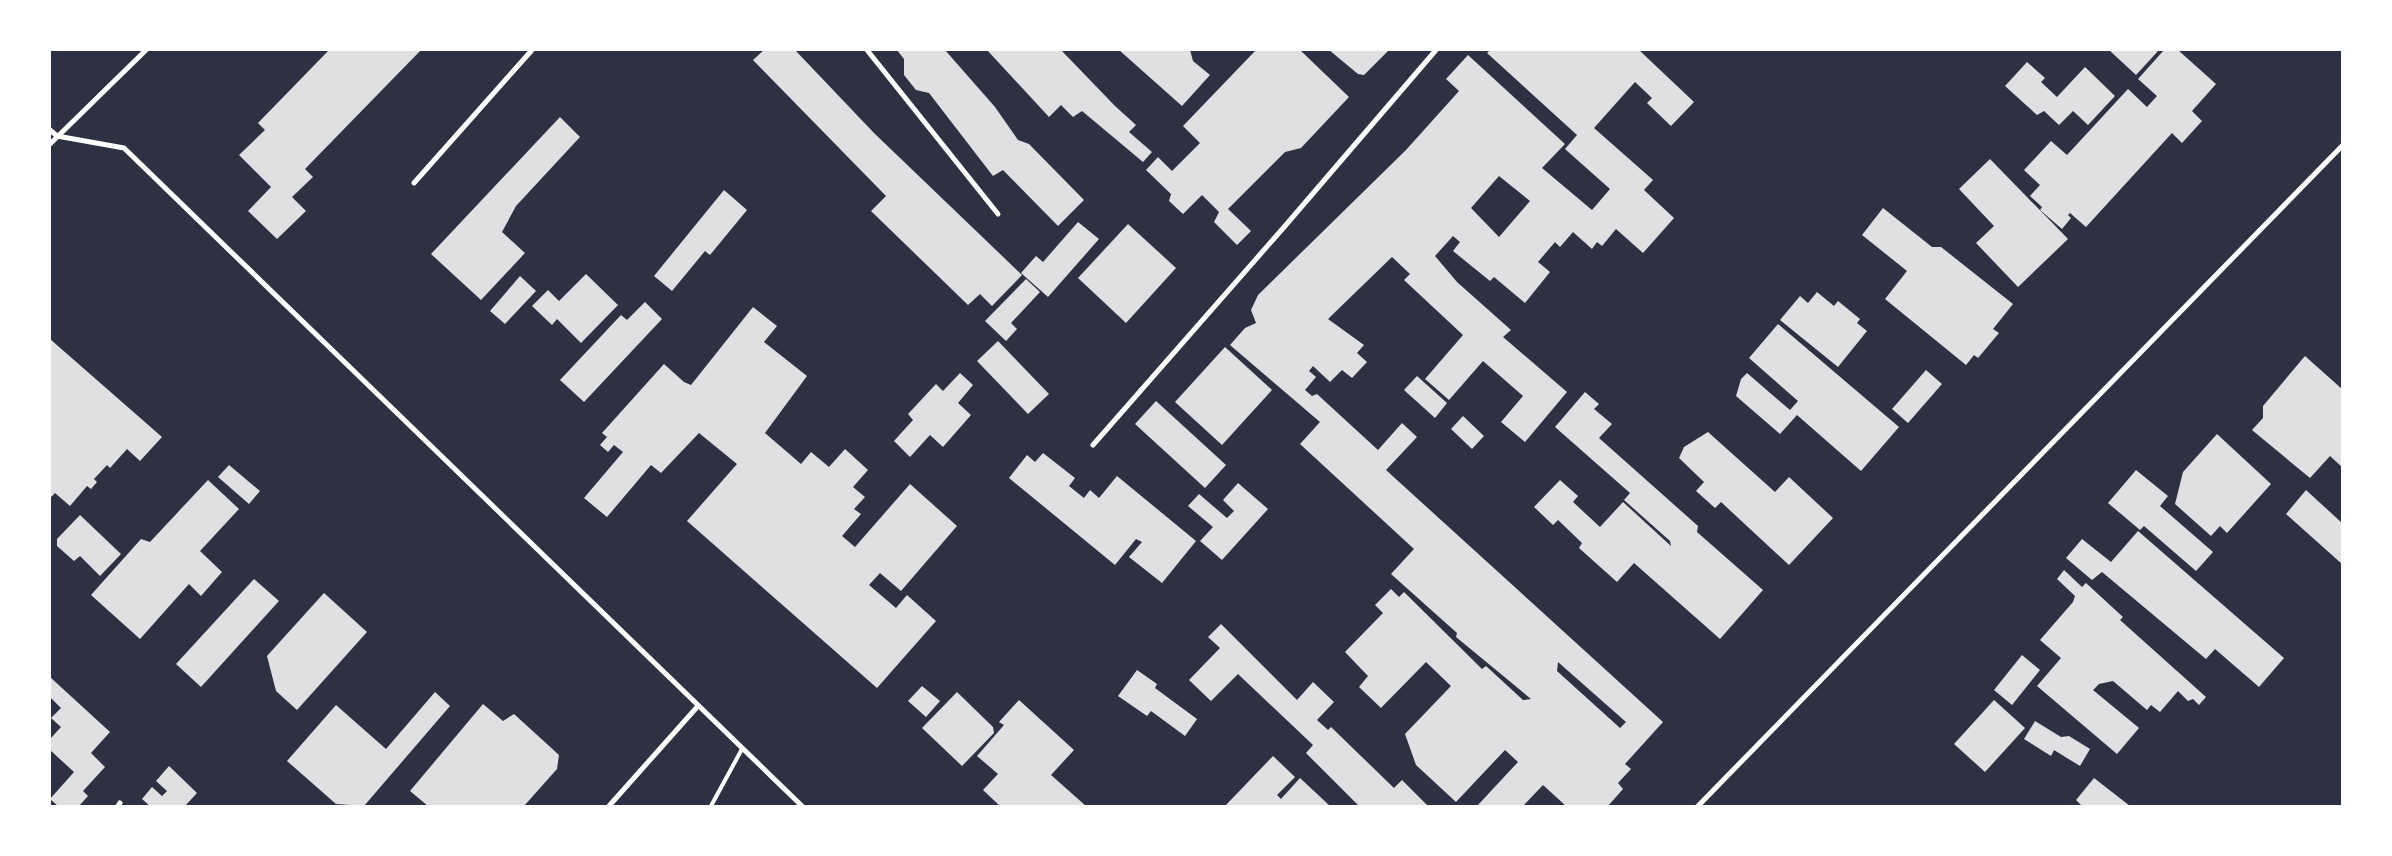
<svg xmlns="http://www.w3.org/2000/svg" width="2392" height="856" font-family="'Roboto Condensed',sans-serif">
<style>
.building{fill:#e0e0e3;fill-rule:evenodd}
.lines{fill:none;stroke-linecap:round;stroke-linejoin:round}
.service{stroke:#fff;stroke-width:4}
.minor{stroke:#fff;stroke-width:5}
</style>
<rect width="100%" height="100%" fill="#2d3142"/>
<g class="building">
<path d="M 329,50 L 421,50 L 305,169 L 313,177 L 292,197 L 306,211 L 277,239 L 248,211 L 271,187 L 239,155 L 265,130 L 258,123 Z"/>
<path d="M 764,50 L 795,50 L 874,133 L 1022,275 L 992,306 L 980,294 L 968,305 L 871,211 L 886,196 L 753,60 Z"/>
<path d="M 897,50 L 945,50 L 995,107 L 1018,140 L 1029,144 L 1084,200 L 1058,226 L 1003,170 L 993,176 L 929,93 L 916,90 L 904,75 L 904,59 Z"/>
<path d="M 987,50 L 1061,50 L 1115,106 L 1136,125 L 1129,132 L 1152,152 L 1143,162 L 1082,111 L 1073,117 L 1061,105 L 1049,117 Z"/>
<path d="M 1119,50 L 1190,50 L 1193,61 L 1210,75 L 1182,106 Z"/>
<path d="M 1256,50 L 1300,50 L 1349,97 L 1301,148 L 1285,152 L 1228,209 L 1251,231 L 1237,245 L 1214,222 L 1219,212 L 1202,195 L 1183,214 L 1169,201 L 1171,194 L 1146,170 L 1158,157 L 1172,171 L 1200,143 L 1183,126 Z"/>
<path d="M 1329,50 L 1389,50 L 1364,75 L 1358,74 Z"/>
<path d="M 1490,50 L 1639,50 L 1694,102 L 1671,126 L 1647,103 L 1652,98 L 1635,82 L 1594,128 L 1653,180 L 1644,190 L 1674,218 L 1643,253 L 1616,229 L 1602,246 L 1597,242 L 1592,249 L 1573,232 L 1560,247 L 1555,242 L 1538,262 L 1550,272 L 1525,303 L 1494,277 L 1490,281 L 1453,251 L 1460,242 L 1453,236 L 1435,256 L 1457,282 L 1511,330 L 1503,337 L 1567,392 L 1525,442 L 1501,422 L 1523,396 L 1483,361 L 1449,400 L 1425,379 L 1463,335 L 1404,280 L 1410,274 L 1392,257 L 1328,319 L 1364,345 L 1357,353 L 1367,362 L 1352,378 L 1342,370 L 1330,382 L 1313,366 L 1309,371 L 1316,377 L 1305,390 L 1312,396 L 1317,394 L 1378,450 L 1402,423 L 1417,437 L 1386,470 L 1663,722 L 1625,764 L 1631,769 L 1618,783 L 1623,789 L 1608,806 L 1566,806 L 1543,785 L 1523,806 L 1477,806 L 1518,762 L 1505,750 L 1456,802 L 1416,765 L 1405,734 L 1451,686 L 1426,662 L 1381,708 L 1359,687 L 1368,676 L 1345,652 L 1383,613 L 1375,605 L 1391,589 L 1399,597 L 1404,592 L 1482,669 L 1486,666 L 1523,700 L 1531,699 L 1456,637 L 1457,633 L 1391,574 L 1414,549 L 1300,444 L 1320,422 L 1230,345 L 1245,328 L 1256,323 L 1251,310 L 1258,295 L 1406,150 L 1459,91 L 1446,79 L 1468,55 L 1565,144 L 1542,168 L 1592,210 L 1610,189 L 1565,149 L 1577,135 L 1487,53 ZM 1499,176 L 1530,201 L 1499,237 L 1471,208 ZM 1558,662 L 1626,722 L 1620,728 L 1557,671 Z"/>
<path d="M 2109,50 L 2159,50 L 2136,75 Z"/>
<path d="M 2164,50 L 2178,50 L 2216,84 L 2192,111 L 2202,121 L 2182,143 L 2172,133 L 2086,227 L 2070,213 L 2068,215 L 2071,218 L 2062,229 L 2040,210 L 2042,207 L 2030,196 L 2040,185 L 2024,170 L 2051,141 L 2067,155 L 2128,89 L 2147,107 L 2157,96 L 2138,79 Z"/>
<path d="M 2027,62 L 2045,78 L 2041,82 L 2057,97 L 2085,67 L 2115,96 L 2088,125 L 2073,111 L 2059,125 L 2044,111 L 2037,115 L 2005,86 Z"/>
<path d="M 560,117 L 580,137 L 516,206 L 502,232 L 525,253 L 481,300 L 431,254 Z"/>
<path d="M 1990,159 L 2068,239 L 2018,287 L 1976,243 L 1994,226 L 1959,189 Z"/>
<path d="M 724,190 L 747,210 L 710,255 L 705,251 L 672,291 L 654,276 Z"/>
<path d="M 1883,208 L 1932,247 L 1941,247 L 2013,304 L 1993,329 L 1999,333 L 1978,358 L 1974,355 L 1966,365 L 1885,299 L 1907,271 L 1862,235 Z"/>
<path d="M 1078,222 L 1099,239 L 1048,297 L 1021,273 L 1036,256 L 1043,262 Z"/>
<path d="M 1128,224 L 1176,268 L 1126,323 L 1078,278 Z"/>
<path d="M 586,274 L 618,305 L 581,343 L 557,319 L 552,325 L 532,306 L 548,290 L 559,301 Z"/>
<path d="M 520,276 L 536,291 L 505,324 L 490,311 Z"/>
<path d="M 1026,279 L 1040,292 L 1011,323 L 1017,329 L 1006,341 L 985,321 Z"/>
<path d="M 1817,292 L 1834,306 L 1838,301 L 1860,319 L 1857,323 L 1867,331 L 1838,367 L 1780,320 L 1800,296 L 1808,303 Z"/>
<path d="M 645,302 L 662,319 L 584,402 L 560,380 L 621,315 L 627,320 Z"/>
<path d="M 753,307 L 777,326 L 764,342 L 807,376 L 765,433 L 801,464 L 811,452 L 829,467 L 845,449 L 868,470 L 853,487 L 865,497 L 854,509 L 861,514 L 842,536 L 855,547 L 910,484 L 957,526 L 901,591 L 880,573 L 869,585 L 896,608 L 907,595 L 936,621 L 877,688 L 687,521 L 737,464 L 699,433 L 661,473 L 651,465 L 607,517 L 584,498 L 623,452 L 614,445 L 608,452 L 600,445 L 607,437 L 602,433 L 664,364 L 684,382 L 691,385 Z"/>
<path d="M 1778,324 L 1899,427 L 1861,471 L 1797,415 L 1780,434 L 1736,396 L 1741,379 L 1747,373 L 1790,410 L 1798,401 L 1749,358 Z"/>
<path d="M 50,339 L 162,437 L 140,461 L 127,449 L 110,468 L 107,465 L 94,479 L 97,482 L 91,489 L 87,486 L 70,506 L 55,493 L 50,498 Z"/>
<path d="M 998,341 L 1049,394 L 1028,414 L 977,361 Z"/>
<path d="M 1225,347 L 1272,390 L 1222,445 L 1175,402 Z"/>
<path d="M 2305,356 L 2342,389 L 2342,467 L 2330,456 L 2310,478 L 2252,430 L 2263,418 L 2263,406 Z"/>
<path d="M 1926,370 L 1942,384 L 1908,423 L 1892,409 Z"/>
<path d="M 960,373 L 973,385 L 958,403 L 971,415 L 943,447 L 930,435 L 910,457 L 894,441 L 913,420 L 908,414 L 936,384 L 943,391 Z"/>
<path d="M 1417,376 L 1447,403 L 1435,418 L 1404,390 Z"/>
<path d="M 1585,392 L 1599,404 L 1594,409 L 1612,424 L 1599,438 L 1698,526 L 1697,532 L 1763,590 L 1720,639 L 1634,563 L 1617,582 L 1579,548 L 1582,543 L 1558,520 L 1553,525 L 1534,507 L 1560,480 L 1578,496 L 1573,502 L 1600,527 L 1623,502 L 1671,546 L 1670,541 L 1624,500 L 1630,493 L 1555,427 Z"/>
<path d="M 1156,401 L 1226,465 L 1205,488 L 1135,424 Z"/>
<path d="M 1463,416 L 1484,436 L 1472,449 L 1451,429 Z"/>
<path d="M 1708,432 L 1775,492 L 1789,477 L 1833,518 L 1789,565 L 1721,502 L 1715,508 L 1696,491 L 1704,482 L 1679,458 L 1684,447 Z"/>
<path d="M 2217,434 L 2271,484 L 2227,533 L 2220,526 L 2211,536 L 2175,504 L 2183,472 Z"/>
<path d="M 1043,453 L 1075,478 L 1069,486 L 1084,498 L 1090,490 L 1099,498 L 1117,476 L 1196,541 L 1162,583 L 1129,557 L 1142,542 L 1136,539 L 1115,565 L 1009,478 L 1027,455 L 1035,462 Z"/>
<path d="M 229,465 L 260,491 L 249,504 L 218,477 Z"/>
<path d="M 2136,470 L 2168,496 L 2160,506 L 2213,552 L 2196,571 L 2144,526 L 2140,530 L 2108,503 Z"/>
<path d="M 208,480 L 239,509 L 200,551 L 222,572 L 201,596 L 189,584 L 140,639 L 91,595 L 141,539 L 150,542 Z"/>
<path d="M 1238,483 L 1268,509 L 1222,560 L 1200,541 L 1213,527 L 1188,506 L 1199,494 L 1227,518 L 1234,511 L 1223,500 Z"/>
<path d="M 2306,490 L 2342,523 L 2342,564 L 2286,514 Z"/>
<path d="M 80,515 L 121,554 L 100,576 L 80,556 L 74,561 L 57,546 L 57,539 Z"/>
<path d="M 2138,531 L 2284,658 L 2259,687 L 2215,649 L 2206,659 L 2102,572 L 2092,580 L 2066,558 L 2082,539 L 2111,562 Z"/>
<path d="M 2064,570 L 2082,587 L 2086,583 L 2123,617 L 2120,620 L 2206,697 L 2199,705 L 2193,699 L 2188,701 L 2178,691 L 2160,712 L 2151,705 L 2147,710 L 2113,681 L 2099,684 L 2093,690 L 2139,728 L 2117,754 L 2037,686 L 2061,658 L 2040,640 L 2073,602 L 2075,596 L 2057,579 Z"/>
<path d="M 254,579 L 279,601 L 201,687 L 176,664 Z"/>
<path d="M 324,593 L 367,632 L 297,710 L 276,691 L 267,656 Z"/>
<path d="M 1221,624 L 1297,700 L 1313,682 L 1334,702 L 1317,720 L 1328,730 L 1331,727 L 1394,788 L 1402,780 L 1428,806 L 1359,806 L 1306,753 L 1313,745 L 1238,674 L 1211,701 L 1189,680 L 1220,648 L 1208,637 Z"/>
<path d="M 2022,655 L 2040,670 L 2012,705 L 1994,690 Z"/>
<path d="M 1137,670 L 1157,684 L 1155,688 L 1197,719 L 1185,736 L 1151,711 L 1147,716 L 1118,696 Z"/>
<path d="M 50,677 L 110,732 L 91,753 L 105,767 L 83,791 L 88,796 L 79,806 L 58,806 L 50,799 L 74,772 L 50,750 L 50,739 L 61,727 L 51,718 L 61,708 L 50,697 Z"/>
<path d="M 922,686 L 940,701 L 926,717 L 908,701 Z"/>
<path d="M 435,692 L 450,706 L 364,806 L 336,804 L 287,761 L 336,705 L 386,749 Z"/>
<path d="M 957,692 L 993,727 L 994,733 L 962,766 L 922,728 Z"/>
<path d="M 1019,700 L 1074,750 L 1051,775 L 1086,806 L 1000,806 L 983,790 L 998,774 L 977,756 L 1004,725 L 999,722 Z"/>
<path d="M 1994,700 L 2025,728 L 1985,772 L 1954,744 Z"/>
<path d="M 483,704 L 503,721 L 514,714 L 559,755 L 557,769 L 524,806 L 428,806 L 410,791 Z"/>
<path d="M 2035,721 L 2061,737 L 2069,736 L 2090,749 L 2080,766 L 2054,750 L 2051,756 L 2024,739 Z"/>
<path d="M 1273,756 L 1295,777 L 1277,795 L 1281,799 L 1300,778 L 1330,806 L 1225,806 Z"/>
<path d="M 169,766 L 197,793 L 185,806 L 150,806 L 142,799 L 152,787 L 162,796 L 167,791 L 156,781 Z"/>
<path d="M 2094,778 L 2130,806 L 2082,806 L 2076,800 Z"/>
</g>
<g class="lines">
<path class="service" d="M 711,806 L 742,749"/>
<g class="minor">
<path d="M 867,50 L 998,214"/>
<path d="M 50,130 L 57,136 L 124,148 L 802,806"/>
<path d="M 50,144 L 146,50"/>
<path d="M 414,183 L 532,50"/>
<path d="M 1093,445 L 1285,226 L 1436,50"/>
<path d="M 118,806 L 120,803"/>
<path d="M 609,806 L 698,706"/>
<path d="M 1698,806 L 2342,146"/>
</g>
</g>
<rect width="2392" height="856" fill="none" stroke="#ffffff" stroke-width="102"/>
</svg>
